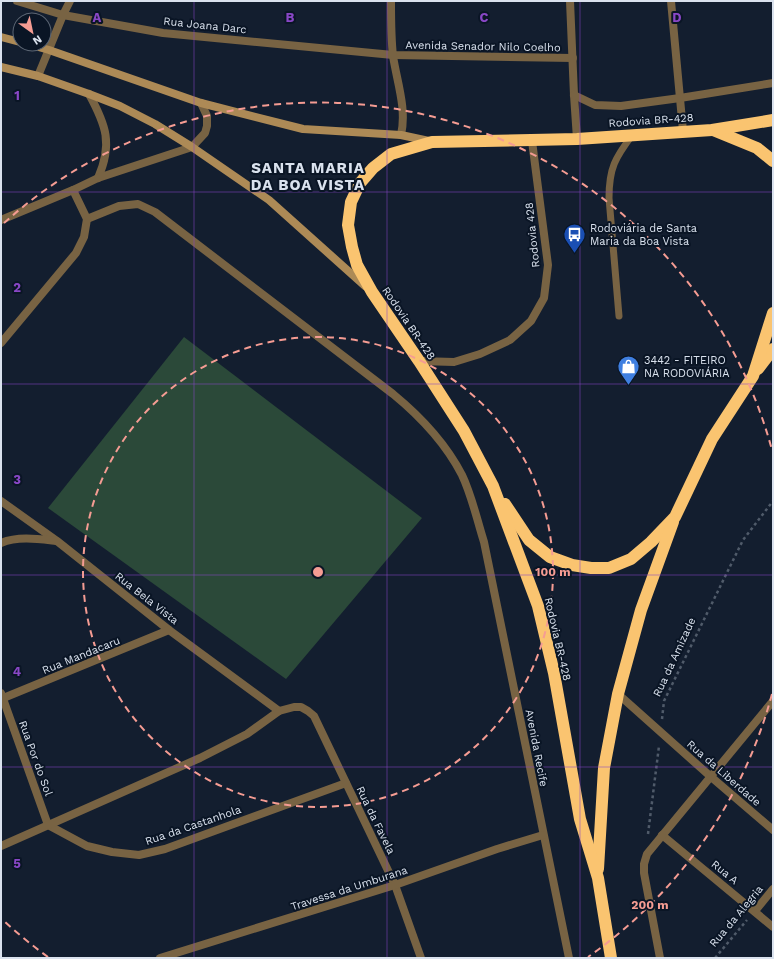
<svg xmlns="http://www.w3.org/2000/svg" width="774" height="959" font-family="'Work Sans',sans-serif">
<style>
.pitch{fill:#2b4939}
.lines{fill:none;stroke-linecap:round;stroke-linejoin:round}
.path{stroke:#505b6a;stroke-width:2.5;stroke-dasharray:3 3;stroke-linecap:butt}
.lane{stroke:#786343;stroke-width:7}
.street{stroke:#786343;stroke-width:8}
.secondary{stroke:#ad8a56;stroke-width:8}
.highway{stroke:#fac470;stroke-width:12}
.grid{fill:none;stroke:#8947c6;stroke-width:1;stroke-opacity:0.55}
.ring{fill:none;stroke:#f59c93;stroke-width:2;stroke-dasharray:7 5}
.labels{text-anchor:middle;stroke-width:4;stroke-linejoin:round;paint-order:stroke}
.street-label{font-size:11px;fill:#dae2ee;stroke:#0a1525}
.poi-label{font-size:11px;fill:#dae2ee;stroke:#0a1525;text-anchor:start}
.district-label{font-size:15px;font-weight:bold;letter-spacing:1px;fill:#dae2ee;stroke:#0a1525}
.grid-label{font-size:13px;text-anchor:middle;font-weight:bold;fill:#8947c6;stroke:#0a1525;stroke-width:4;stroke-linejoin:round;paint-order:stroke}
.centre{fill:#f59c93;stroke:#0a1525;stroke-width:2}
.ring-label{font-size:12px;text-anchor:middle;font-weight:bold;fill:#f59c93;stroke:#0a1525;stroke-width:4;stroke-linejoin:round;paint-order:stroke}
</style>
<rect width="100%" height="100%" fill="#131e2f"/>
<!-- pitch -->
<path class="pitch" d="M 184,337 L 422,518 L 286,679 L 48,508 Z"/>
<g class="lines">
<!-- path -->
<g class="path">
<path d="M 662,719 L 664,701 L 743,540 L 773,501"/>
<path d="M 648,834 L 659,746"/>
<path d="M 715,958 L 747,920"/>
</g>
<!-- lane -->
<path class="lane" d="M 619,316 L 609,198 C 609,168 615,158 633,134"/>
<!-- street -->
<g class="street">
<path d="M 17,1 L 63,15 L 163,33 L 393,55 L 573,58"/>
<path d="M 391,1 C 391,19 391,38 393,56 C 397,82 407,109 401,135"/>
<path d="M 570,1 L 574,95 L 577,139"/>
<path d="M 671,1 L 683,131"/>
<path d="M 38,76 L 63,15 L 70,1"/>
<path d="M 89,94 C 106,125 113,144 98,178"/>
<path d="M 574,95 L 595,105 L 621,106 L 680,98 L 773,83"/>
<path d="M 87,219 L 119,206 L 138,204 L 155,212 L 393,394 C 421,417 445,442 462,475 C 472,496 477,520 484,542 L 569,958"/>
<path d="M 1,220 L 73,190 L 98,178 L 192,147 L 205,133 L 207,126 L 207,116 L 201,103"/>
<path d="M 1,343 L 76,253 L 84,237 L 87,219 L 73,190"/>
<path d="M 419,361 L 454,362 L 480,354 L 510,340 L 531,321 L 544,298 L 548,265 L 532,141"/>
<path d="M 1,501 L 57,541 L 169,630 L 279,711"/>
<path d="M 1,543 C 18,536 38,539 56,541"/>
<path d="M 1,693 L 48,825 L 87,846 L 112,852 L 139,855 L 165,849 L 346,783"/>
<path d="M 618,694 L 710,776 L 773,830"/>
<path d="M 1,699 L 169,630"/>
<path d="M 662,835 L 773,927"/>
<path d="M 1,846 L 200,758 L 247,734 L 279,711 L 294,707 L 301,707 L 308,711 L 314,716 L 395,885 L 421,958"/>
<path d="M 755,911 L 773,889"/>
<path d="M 160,958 L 395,885 L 497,849 L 543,835"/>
<path d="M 660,958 L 644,873 L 644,864 L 647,854 L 773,701"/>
</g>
<!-- secondary -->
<g class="secondary">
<path d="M 1,37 L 20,42"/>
<path d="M 28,44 L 49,50 L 201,103 L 303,129 L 401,135 L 429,141"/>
<path d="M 1,67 L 38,76 L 89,94 L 120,106 L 155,124 L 192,147 L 269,200 L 365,286"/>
</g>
<!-- highway -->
<g class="highway">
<path d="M 713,130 L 757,148 L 773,161"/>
<path d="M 758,369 L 773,349"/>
<path d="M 505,504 L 529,540 L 550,557 L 572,565 L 591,568 L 609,568 L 631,559 L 651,542 L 675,517 L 712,439 L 753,376 L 773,313"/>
<path d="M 598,869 L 604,768 L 618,694 L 641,610 L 673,522"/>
<path d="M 611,958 L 598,878 L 580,819 L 554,673 L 538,606 L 493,486 L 464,431 L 419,361 L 372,292 L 357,265 L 352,247 L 348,225 L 351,202 L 360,183 L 373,168 L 391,154 L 432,142 L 577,139 L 712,130 L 773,120"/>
</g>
</g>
<!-- grid -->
<path class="grid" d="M 194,1 L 194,958M 387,1 L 387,958M 580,1 L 580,958M 1,192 L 773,192M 1,384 L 773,384M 1,575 L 773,575M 1,767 L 773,767"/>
<!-- distance rings -->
<g class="ring">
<circle cx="318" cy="572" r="235"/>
<path d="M772 694A470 470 0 0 1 588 957M48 957A470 470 0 0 1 4 921M4 223A470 470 0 0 1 772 450"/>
</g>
<!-- icons -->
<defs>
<symbol id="bus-pin" viewBox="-11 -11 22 30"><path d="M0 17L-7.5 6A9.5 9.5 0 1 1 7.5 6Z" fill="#1a4fb4" stroke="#0a1525"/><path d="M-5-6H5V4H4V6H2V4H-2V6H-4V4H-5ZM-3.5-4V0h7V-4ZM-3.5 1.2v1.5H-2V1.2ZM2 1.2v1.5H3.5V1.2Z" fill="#fff"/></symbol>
<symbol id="shop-pin" viewBox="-11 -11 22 30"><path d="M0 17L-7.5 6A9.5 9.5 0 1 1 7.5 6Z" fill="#3f7fe0" stroke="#0a1525"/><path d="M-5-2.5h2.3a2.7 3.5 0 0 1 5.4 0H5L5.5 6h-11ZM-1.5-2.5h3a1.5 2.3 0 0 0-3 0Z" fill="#fff"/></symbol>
</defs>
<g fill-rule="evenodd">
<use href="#bus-pin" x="562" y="222" width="25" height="34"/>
<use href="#shop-pin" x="616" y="354" width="25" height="34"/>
</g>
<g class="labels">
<!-- street labels -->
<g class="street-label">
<text transform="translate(205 25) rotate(6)" y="4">Rua Joana Darc</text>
<text transform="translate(483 46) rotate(1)" y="4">Avenida Senador Nilo Coelho</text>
<text transform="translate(651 120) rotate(-4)" y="4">Rodovia BR-428</text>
<text transform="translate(532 235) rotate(-96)" y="4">Rodovia 428</text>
<text transform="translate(409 323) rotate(56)" y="4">Rodovia BR-428</text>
<text transform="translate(147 598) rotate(38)" y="4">Rua Bela Vista</text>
<text transform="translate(558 639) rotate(77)" y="4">Rodovia BR-428</text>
<text transform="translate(81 655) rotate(-22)" y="4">Rua Mandacaru</text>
<text transform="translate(674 657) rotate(-65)" y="4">Rua da Amizade</text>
<text transform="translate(537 748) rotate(79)" y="4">Avenida Recife</text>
<text transform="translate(36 758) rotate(70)" y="4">Rua Por do Sol</text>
<text transform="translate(724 773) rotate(41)" y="4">Rua da Liberdade</text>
<text transform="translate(376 820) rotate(64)" y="4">Rua da Favela</text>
<text transform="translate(193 825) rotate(-19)" y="4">Rua da Castanhola</text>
<text transform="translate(725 872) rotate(39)" y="4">Rua A</text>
<text transform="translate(349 888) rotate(-18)" y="4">Travessa da Umburana</text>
<text transform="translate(736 916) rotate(-50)" y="4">Rua da Alegria</text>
</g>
<!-- poi labels -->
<g class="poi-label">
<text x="590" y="232">Rodoviária de Santa<tspan x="590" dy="13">Maria da Boa Vista</tspan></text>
<text x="644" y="364">3442 - FITEIRO<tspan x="644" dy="13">NA RODOVIÁRIA</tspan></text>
</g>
<!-- district labels -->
<g class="district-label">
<text x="308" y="173">SANTA MARIA<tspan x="308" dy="17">DA BOA VISTA</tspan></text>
</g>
</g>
<g class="grid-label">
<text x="97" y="22">A</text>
<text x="290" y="22">B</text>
<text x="484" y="22">C</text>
<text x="677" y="22">D</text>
<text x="17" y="100">1</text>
<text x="17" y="292">2</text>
<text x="17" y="484">3</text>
<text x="17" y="676">4</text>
<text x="17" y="868">5</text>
</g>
<circle cx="318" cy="572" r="6" class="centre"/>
<g class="ring-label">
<text x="553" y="576">100 m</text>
<text x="650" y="909">200 m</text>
</g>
<!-- border -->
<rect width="774" height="959" fill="none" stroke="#dae2ee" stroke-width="4"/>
<!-- north arrow -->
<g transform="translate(32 32) rotate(147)"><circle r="19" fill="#0a1525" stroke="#5d6775"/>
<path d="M0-3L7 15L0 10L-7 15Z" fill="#f59c93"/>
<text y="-6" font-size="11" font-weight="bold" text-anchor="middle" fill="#dae2ee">N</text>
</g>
</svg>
